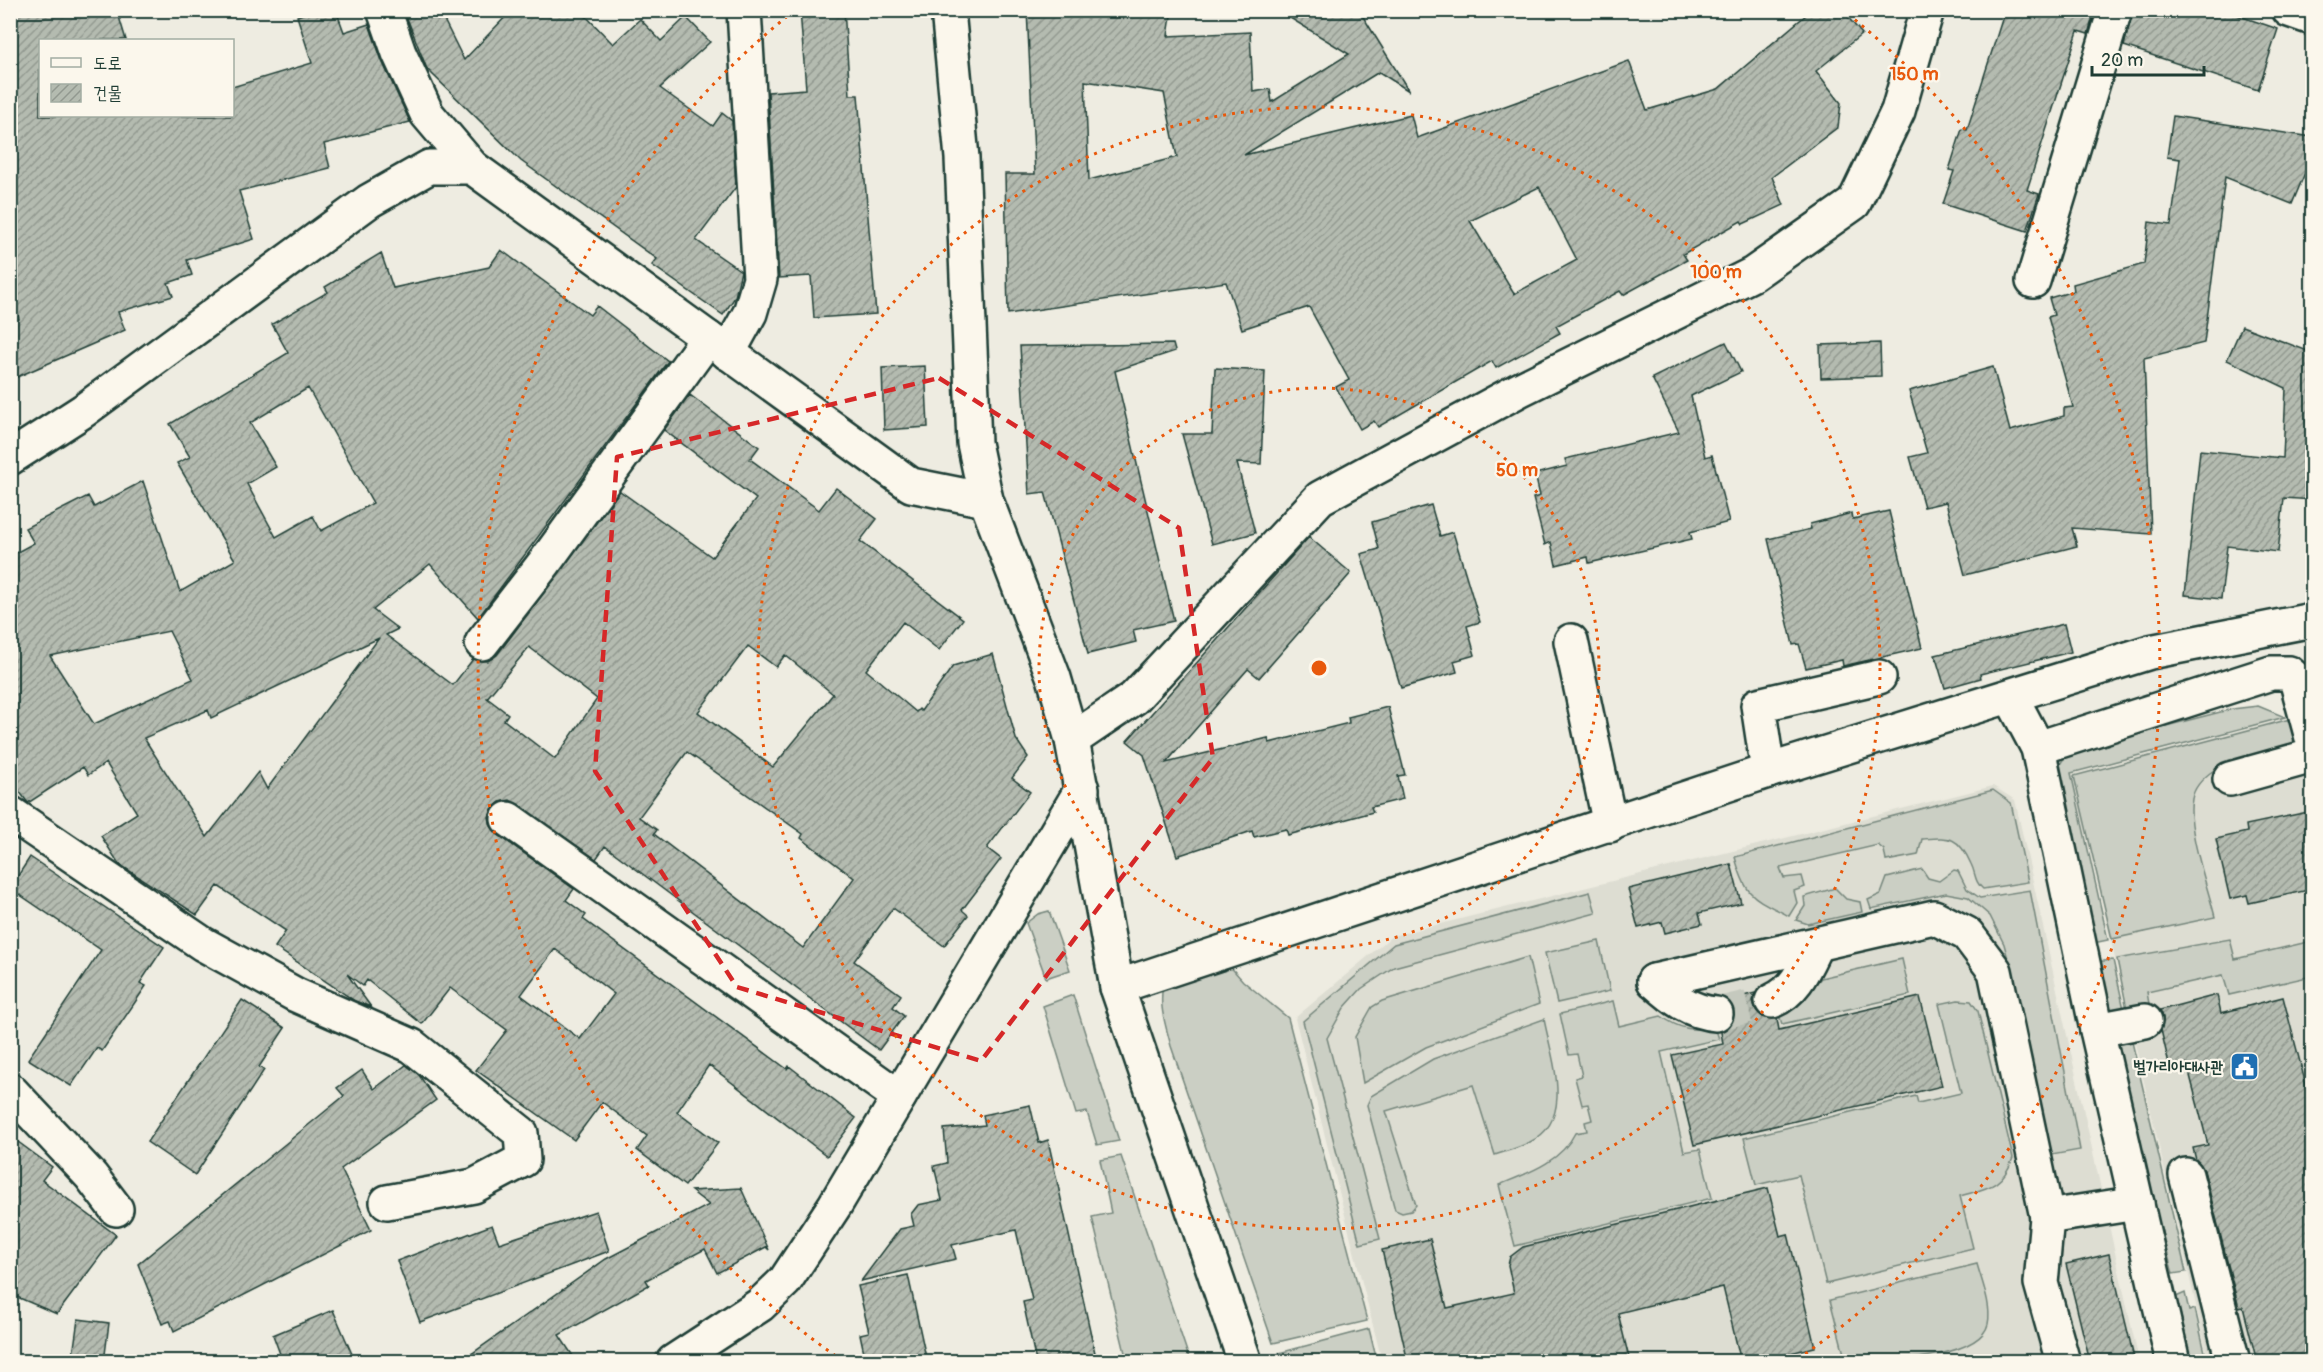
<svg xmlns="http://www.w3.org/2000/svg" width="2323" height="1372" font-family="Pangolin,'Poor Story',sans-serif">
<style>
.built{fill:#ddddd2}
.grass{fill:#cbcfc4;stroke:#75867c;stroke-width:1.5}
.building{fill:url(#building-hatch);stroke:#1f3d34;stroke-width:1.5;fill-rule:evenodd}
.lines{fill:none;stroke-linecap:round;stroke-linejoin:round}
.minor-tunnel{stroke:#c5c9be;stroke-width:33;stroke-dasharray:33 16;stroke-linecap:butt}
.minor-casing{stroke:#1f3d34;stroke-width:38}
.minor{stroke:#fbf7ec;stroke-width:33}
.marked{fill:none;stroke:#d62828;stroke-width:4.5;stroke-dasharray:12 8;stroke-linejoin:round}
.ring{fill:none;stroke:#e8590c;stroke-width:3;stroke-dasharray:3 6}
.labels{text-anchor:middle;stroke-width:4.5;stroke-linejoin:round;paint-order:stroke}
.poi-label{font-size:16px;font-weight:bold;fill:#1f3d34;stroke:#fbf7ec;text-anchor:end}
.centre{fill:#e8590c;stroke:#fbf7ec;stroke-width:3}
.ring-label{font-size:18px;text-anchor:middle;font-weight:bold;fill:#e8590c;stroke:#fbf7ec;stroke-width:4.5;stroke-linejoin:round;paint-order:stroke}
</style>
<defs>
<pattern id="building-hatch" width="6" height="6" patternUnits="userSpaceOnUse" patternTransform="scale(1.5)"><rect width="6" height="6" fill="#b4bbb0"/><path d="M-1 1l2-2M0 6l6-6M5 7l2-2" fill="none" stroke="#929990"/></pattern>
</defs>
<rect width="100%" height="100%" fill="#eeece1"/>
<filter id="ink" filterUnits="userSpaceOnUse"><feTurbulence type="fractalNoise" baseFrequency=".0167" numOctaves="2"/><feDisplacementMap in="SourceGraphic" scale="12" xChannelSelector="R" yChannelSelector="G"/><feConvolveMatrix kernelMatrix="1 2 1 2 8 2 1 2 1" color-interpolation-filters="sRGB"/></filter>
<g filter="url(#ink)">
<!-- built -->
<g class="built">
<path d="M 2312,712 L 2312,1361 L 2209,1361 L 2072,774 Z"/>
<path d="M 1993,786 L 2015,800 L 2139,1361 L 1382,1361 L 1295,1018 L 1392,936 Z"/>
</g>
<!-- grass -->
<g class="grass">
<path d="M 2258,706 L 2285,717 L 2071,773 L 2108,940 L 2093,943 L 2055,772 L 2064,758 L 2073,750 L 2232,709 Z"/>
<path d="M 2294,718 L 2302,746 L 2214,770 C 2204,777 2194,786 2192,799 C 2186,827 2208,888 2215,917 L 2112,939 L 2074,776 Z"/>
<path d="M 1993,790 L 2011,803 L 2028,882 L 1983,889 C 1974,881 1976,874 1971,864 C 1958,835 1949,837 1922,839 L 1918,855 L 1886,861 L 1884,850 L 1878,845 L 1780,868 L 1784,878 L 1802,876 L 1805,887 L 1794,891 L 1797,903 L 1789,916 C 1753,897 1746,898 1735,857 Z"/>
<path d="M 1922,869 L 1928,878 L 1939,881 L 1954,870 L 1958,871 L 1967,889 L 1980,898 L 2030,890 L 2080,1150 L 2052,1155 L 2018,996 L 2004,944 L 1990,916 L 1968,897 L 1946,893 L 1871,909 L 1868,900 L 1881,894 L 1887,878 Z"/>
<path d="M 1835,888 L 1846,899 L 1860,902 L 1862,912 L 1808,924 L 1796,920 L 1805,906 L 1804,897 Z"/>
<path d="M 1590,892 L 1596,913 L 1394,967 L 1361,989 L 1344,1008 L 1327,1038 L 1380,1239 L 1360,1244 L 1303,1021 L 1394,944 Z"/>
<path d="M 1049,911 L 1070,970 L 1046,978 L 1026,923 L 1038,914 Z"/>
<path d="M 2230,939 L 2235,959 L 2312,941 L 2312,976 L 2229,995 L 2223,975 L 2147,992 L 2149,1004 L 2127,1009 L 2117,959 Z"/>
<path d="M 1599,941 L 1610,991 L 1557,1003 L 1545,953 Z"/>
<path d="M 1528,957 L 1539,1004 L 1426,1047 L 1363,1083 L 1355,1037 L 1372,1007 L 1382,1001 Z"/>
<path d="M 1902,959 L 1910,995 L 1782,1024 L 1778,1012 L 1798,1004 L 1821,978 Z"/>
<path d="M 2113,960 L 2124,1009 L 2105,1013 L 2095,962 Z"/>
<path d="M 1227,963 L 1243,981 L 1288,1018 L 1367,1321 L 1273,1343 L 1171,1046 C 1165,1023 1157,1002 1165,979 Z"/>
<path d="M 1073,995 L 1119,1141 L 1097,1145 L 1087,1112 L 1076,1114 L 1043,1006 Z"/>
<path d="M 1958,1000 L 1971,1001 L 1978,1011 L 2013,1158 C 2002,1188 1987,1188 1960,1196 L 1973,1248 L 1826,1284 L 1799,1175 L 1756,1185 L 1744,1138 L 1916,1096 L 1918,1103 L 1961,1093 L 1939,1004 Z"/>
<path d="M 1613,1001 L 1619,1026 L 1661,1016 C 1679,1029 1694,1032 1715,1027 L 1719,1039 L 1661,1052 L 1684,1152 L 1700,1149 L 1712,1198 L 1515,1246 L 1499,1185 C 1528,1173 1561,1162 1575,1133 L 1587,1131 L 1585,1122 L 1592,1120 L 1588,1104 L 1582,1105 L 1575,1078 L 1582,1076 L 1577,1054 L 1569,1055 L 1560,1014 Z"/>
<path d="M 1544,1019 C 1551,1057 1576,1120 1530,1142 C 1519,1148 1507,1151 1495,1155 L 1473,1085 L 1386,1111 L 1416,1205 L 1411,1211 L 1402,1213 L 1395,1210 L 1367,1105 L 1371,1096 L 1433,1059 Z"/>
<path d="M 2129,1029 L 2186,1272 L 2173,1274 L 2109,1036 Z"/>
<path d="M 1121,1156 L 1190,1361 L 1127,1361 L 1092,1217 L 1111,1213 L 1100,1160 Z"/>
<path d="M 1977,1264 C 1982,1282 1992,1306 1988,1324 C 1981,1355 1899,1362 1873,1361 L 1869,1357 L 1844,1354 L 1830,1300 Z"/>
<path d="M 2185,1293 L 2189,1311 L 2195,1309 L 2207,1361 L 2192,1361 L 2176,1297 Z"/>
<path d="M 1369,1329 L 1377,1361 L 1282,1361 L 1279,1353 Z"/>
</g>
<!-- building -->
<g class="building">
<path d="M 10,10 L 117,10 L 126,40 L 40,40 L 40,116 L 232,116 L 232,87 L 312,63 L 297,16 L 315,10 L 336,10 L 344,32 L 369,24 L 382,61 L 410,122 L 324,144 L 330,168 L 239,191 L 254,239 L 187,260 L 192,275 L 168,283 L 173,296 L 118,312 L 125,330 L 10,380 L 10,322 L 19,319 L 10,290 Z"/>
<path d="M 411,10 L 439,10 L 464,60 L 512,10 L 580,10 L 613,44 L 640,19 L 661,41 L 686,17 L 710,42 L 660,88 L 713,126 L 722,113 L 732,121 L 736,187 L 696,240 L 741,271 L 735,297 L 723,315 L 652,265 L 657,259 L 521,161 L 427,69 L 405,13 Z"/>
<path d="M 800,10 L 844,10 L 850,95 L 858,95 L 876,314 L 814,318 L 811,276 L 779,278 L 768,92 L 806,89 Z"/>
<path d="M 1027,10 L 1172,10 L 1168,36 L 1250,32 L 1253,92 L 1270,89 L 1272,102 L 1349,54 L 1277,10 L 1359,10 L 1409,91 L 1379,72 L 1244,155 L 1411,115 L 1417,138 L 1629,61 L 1647,110 L 1718,89 L 1812,10 L 1842,10 L 1862,34 L 1816,71 L 1841,103 L 1838,127 L 1772,177 L 1784,205 L 1743,224 L 1741,221 L 1683,254 L 1687,260 L 1623,295 L 1620,291 L 1556,326 L 1560,333 L 1496,368 L 1492,361 L 1378,427 L 1374,421 L 1360,429 L 1336,387 L 1349,380 L 1309,307 L 1242,329 L 1226,282 L 1008,314 L 1005,174 L 1035,174 ZM 1085,81 L 1164,93 L 1177,157 L 1089,180 ZM 1539,187 L 1577,260 L 1514,294 L 1470,221 Z"/>
<path d="M 2005,10 L 2095,10 L 2088,34 L 2078,31 L 2027,190 L 2039,194 L 2027,231 L 1943,204 L 1954,171 L 1949,170 L 1962,129 L 1967,130 Z"/>
<path d="M 2133,10 L 2222,10 L 2278,29 L 2258,90 L 2124,46 Z"/>
<path d="M 2173,116 L 2312,137 L 2312,156 L 2292,204 L 2225,177 L 2204,343 L 2144,358 L 2151,534 L 2072,528 L 2077,546 L 1965,575 L 1946,502 L 1924,507 L 1910,457 L 1927,453 L 1909,391 L 1993,367 L 2010,431 L 2064,416 L 2064,408 L 2073,407 L 2048,317 L 2054,315 L 2049,298 L 2074,291 L 2073,284 L 2144,264 L 2149,222 L 2171,225 L 2180,159 L 2167,157 Z"/>
<path d="M 501,250 L 590,315 L 597,306 L 668,361 L 478,618 L 430,564 L 373,610 L 398,629 L 386,635 L 453,685 L 473,659 L 488,661 L 497,655 L 620,491 L 712,557 L 756,499 L 664,430 L 690,395 L 759,447 L 750,459 L 819,510 L 836,488 L 877,519 L 860,541 L 963,619 L 939,650 L 903,622 L 866,670 L 916,712 L 919,709 L 921,711 L 953,666 L 993,654 L 1016,739 L 1028,757 L 1012,778 L 1030,792 L 987,848 L 1001,859 L 962,910 L 968,915 L 944,946 L 893,908 L 854,961 L 901,995 L 893,1007 L 904,1016 L 879,1050 L 605,846 L 596,859 L 510,800 L 500,802 L 492,809 L 489,817 L 491,826 L 497,834 L 574,889 L 566,900 L 586,915 L 583,919 L 787,1069 L 789,1066 L 856,1118 L 827,1156 L 709,1065 L 677,1112 L 718,1143 L 685,1186 L 637,1150 L 647,1136 L 602,1102 L 574,1140 L 476,1070 L 507,1030 L 450,988 L 422,1024 L 367,980 L 363,986 L 347,974 L 371,1007 L 355,1001 L 275,947 L 286,931 L 218,886 L 197,915 L 119,864 L 101,836 L 137,813 L 106,763 L 88,775 L 83,767 L 28,803 L 10,779 L 10,556 L 34,543 L 25,528 L 88,496 L 94,507 L 143,481 L 180,592 L 235,560 L 177,463 L 190,457 L 170,424 L 288,353 L 272,324 L 328,292 L 325,287 L 381,253 L 393,288 L 489,267 ZM 308,388 L 373,503 L 321,531 L 313,516 L 276,537 L 247,484 L 276,467 L 250,423 ZM 169,631 L 193,679 L 94,724 L 50,656 ZM 379,638 L 267,789 L 258,772 L 207,837 L 144,738 L 208,710 L 211,718 ZM 748,646 L 776,667 L 785,655 L 833,694 L 773,767 L 698,712 ZM 529,647 L 597,699 L 555,759 L 504,720 L 508,714 L 487,698 ZM 687,752 L 803,834 L 801,838 L 854,878 L 803,948 L 654,834 L 657,830 L 639,817 ZM 555,949 L 614,994 L 580,1039 L 521,995 Z"/>
<path d="M 2242,326 L 2313,353 L 2313,500 L 2284,498 L 2278,552 L 2227,546 L 2221,599 L 2185,595 L 2200,450 L 2283,458 L 2286,388 L 2227,360 Z"/>
<path d="M 1726,342 L 1741,372 L 1691,396 L 1705,457 L 1712,455 L 1729,522 L 1690,532 L 1692,539 L 1589,563 L 1588,557 L 1556,565 L 1551,542 L 1545,545 L 1533,498 L 1540,496 L 1535,474 L 1567,466 L 1565,459 L 1679,432 L 1652,378 Z"/>
<path d="M 1880,343 L 1881,376 L 1821,378 L 1820,345 Z"/>
<path d="M 1173,344 L 1175,351 L 1115,371 L 1174,621 L 1133,630 L 1136,642 L 1088,654 L 1045,492 L 1029,494 L 1020,346 Z"/>
<path d="M 925,366 L 928,427 L 884,430 L 882,368 Z"/>
<path d="M 1215,368 L 1265,371 L 1261,464 L 1237,463 L 1255,533 L 1212,544 L 1182,434 L 1212,434 Z"/>
<path d="M 1431,505 L 1440,536 L 1453,532 L 1480,622 L 1467,626 L 1475,655 L 1454,661 L 1457,672 L 1401,688 L 1361,554 L 1379,549 L 1372,522 Z"/>
<path d="M 1889,511 L 1922,648 L 1843,666 L 1842,660 L 1806,668 L 1799,644 L 1793,645 L 1768,539 L 1811,529 L 1810,524 L 1852,513 L 1853,519 Z"/>
<path d="M 1309,537 L 1351,573 L 1259,678 L 1248,669 L 1166,763 L 1268,738 L 1269,743 L 1349,723 L 1348,717 L 1388,707 L 1405,775 L 1398,776 L 1403,799 L 1371,807 L 1373,812 L 1288,835 L 1286,829 L 1254,837 L 1252,831 L 1177,856 L 1144,755 L 1127,741 Z"/>
<path d="M 2064,624 L 2071,652 L 1980,674 L 1981,678 L 1945,688 L 1935,655 Z"/>
<path d="M 2313,811 L 2313,889 L 2249,903 L 2247,895 L 2230,899 L 2216,839 L 2247,832 L 2246,825 Z"/>
<path d="M 30,857 L 164,947 L 140,983 L 146,986 L 102,1051 L 97,1048 L 71,1086 L 28,1059 L 101,950 L 10,888 Z"/>
<path d="M 1731,864 L 1741,903 L 1699,913 L 1702,924 L 1665,933 L 1662,922 L 1638,928 L 1628,889 Z"/>
<path d="M 1755,993 L 1753,1001 L 1756,1010 L 1763,1017 L 1777,1019 L 1779,1030 L 1920,997 L 1942,1086 L 1694,1145 L 1672,1055 L 1723,1044 L 1721,1032 L 1730,1026 L 1735,1016 L 1733,1006 L 1728,1000 Z"/>
<path d="M 2217,995 L 2221,1013 L 2283,997 L 2313,1112 L 2313,1362 L 2257,1362 L 2243,1307 L 2239,1308 L 2204,1170 L 2196,1160 L 2193,1148 L 2208,1145 L 2187,1064 L 2170,1068 L 2161,1030 L 2163,1018 L 2160,1010 Z"/>
<path d="M 242,1000 L 285,1028 L 259,1067 L 264,1070 L 195,1175 L 147,1142 Z"/>
<path d="M 406,1065 L 419,1075 L 436,1100 L 341,1169 L 371,1230 L 174,1331 L 170,1321 L 162,1324 L 138,1264 L 344,1096 L 337,1088 L 362,1070 L 374,1089 Z"/>
<path d="M 1030,1105 L 1039,1143 L 1048,1140 L 1097,1362 L 1036,1362 L 1023,1302 L 1032,1300 L 1016,1230 L 952,1245 L 956,1259 L 861,1281 L 900,1229 L 914,1226 L 911,1214 L 918,1205 L 942,1200 L 934,1166 L 947,1163 L 944,1129 L 985,1125 L 983,1115 Z"/>
<path d="M 10,1136 L 52,1167 L 42,1180 L 116,1235 L 57,1314 L 10,1294 Z"/>
<path d="M 741,1188 L 769,1250 L 766,1247 L 717,1273 L 705,1249 L 646,1280 L 649,1285 L 559,1335 L 577,1362 L 460,1362 L 606,1259 L 709,1205 L 691,1191 Z"/>
<path d="M 1768,1188 L 1780,1236 L 1788,1234 L 1815,1347 L 1754,1362 L 1741,1362 L 1723,1287 L 1618,1313 L 1630,1362 L 1408,1362 L 1382,1250 L 1430,1239 L 1447,1308 L 1514,1293 L 1508,1265 L 1510,1257 L 1523,1247 Z"/>
<path d="M 596,1211 L 609,1251 L 420,1322 L 397,1261 L 492,1225 L 499,1243 Z"/>
<path d="M 2109,1254 L 2135,1362 L 2090,1362 L 2066,1264 Z"/>
<path d="M 908,1275 L 927,1362 L 866,1362 L 860,1334 L 869,1332 L 858,1286 Z"/>
<path d="M 333,1310 L 352,1354 L 333,1362 L 283,1362 L 273,1335 Z"/>
<path d="M 78,1319 L 109,1323 L 104,1362 L 72,1362 Z"/>
</g>
<g class="lines">
<!-- minor-tunnel -->
<path class="minor-tunnel" d="M 1716,1014 L 1772,1001"/>
<defs>
<g id="minor">
<path d="M 384,10 L 399,53 L 427,114 L 472,167 L 911,485 L 986,500"/>
<path d="M 948,10 L 962,158 L 974,443 L 986,500 L 1054,678 L 1072,740 L 1117,987 L 1245,1362"/>
<path d="M 2289,10 L 2312,18"/>
<path d="M 2033,281 L 2115,10"/>
<path d="M 728,353 L 750,313 L 760,279 L 744,10"/>
<path d="M 10,458 L 83,411 L 369,201 L 429,167 L 472,167"/>
<path d="M 1571,641 L 1610,825"/>
<path d="M 482,643 L 545,562 L 708,338"/>
<path d="M 2011,697 L 2038,748 L 2097,1030 L 2173,1362"/>
<path d="M 1072,740 L 1134,698 L 1320,498 L 1519,390 L 1753,274 L 1854,203 L 1898,111 L 1927,10"/>
<path d="M 2038,748 L 2271,673 L 2289,673 L 2296,679 L 2312,738"/>
<path d="M 1768,771 L 1758,705 L 1879,677"/>
<path d="M 2230,779 L 2312,756"/>
<path d="M 10,813 L 203,944 L 296,995 L 412,1046 L 521,1133 L 523,1160 L 474,1186 L 387,1202"/>
<path d="M 508,819 L 899,1097"/>
<path d="M 1654,981 L 1934,917 L 1967,934 L 1995,971 L 2047,1217 L 2137,1203"/>
<path d="M 1654,981 C 1673,998 1690,1012 1716,1014"/>
<path d="M 1117,987 L 1768,771 L 2150,652 L 2312,620"/>
<path d="M 1772,1001 C 1796,991 1805,967 1816,945"/>
<path d="M 2097,1030 L 2145,1021"/>
<path d="M 10,1090 L 91,1176 L 116,1209"/>
<path d="M 2186,1175 L 2233,1362"/>
<path d="M 2047,1217 L 2041,1283 L 2063,1362"/>
<path d="M 673,1362 L 760,1305 L 785,1281 L 835,1205 L 1082,789"/>
</g>
</defs>
<!-- minor casing -->
<use href="#minor" class="minor-casing"/>
<!-- minor -->
<use href="#minor" class="minor"/>
</g>
</g>
<!-- marked area -->
<path class="marked" d="M 939,378 L 1179,528 L 1213,758 L 981,1061 L 737,987 L 595,771 L 617,457 Z"/>
<!-- distance rings -->
<g class="ring">
<circle cx="1319" cy="668" r="280"/>
<circle cx="1319" cy="668" r="561"/>
<path d="M843 1361A841 841 0 0 1 790 14M1848 14A841 841 0 0 1 1795 1361"/>
</g>
<!-- icons -->
<defs>
<symbol id="civic-square" viewBox="-11 -11 22 22"><rect x="-9" y="-9" width="18" height="18" rx="4" fill="#1f6fb2" stroke="#fbf7ec"/><path d="M-.6-6.5H3V-4.5H.6V-3L4-1V1h2V6H-6V1h2V-1L-.6-3ZM-1.2 2.5V6h2.4V2.5Z" fill="#fff"/></symbol>
</defs>
<g fill-rule="evenodd">
<use href="#civic-square" x="2228" y="1050" width="33" height="33"/>
</g>
<g class="labels">
<!-- poi labels -->
<g class="poi-label">
<text x="2223" y="1072">벌가리아대사관</text>
</g>
</g>
<circle cx="1319" cy="668" r="9" class="centre"/>
<g class="ring-label">
<text x="1914" y="80">150 m</text>
<text x="1716" y="278">100 m</text>
<text x="1517" y="476">50 m</text>
</g>
<!-- margin -->
<rect width="2323" height="1372" fill="none" stroke="#fbf7ec" stroke-width="36"/>
<rect x="18" y="18" width="2287" height="1336" fill="none" stroke="#1f3d34" stroke-width="2" filter="url(#ink)"/>
<!-- legend -->
<rect x="39" y="39" width="195" height="78" fill="#fbf7ec" stroke="#a3ada2" stroke-width="1.5"/>
<rect x="51" y="58" width="30" height="9" fill="#fbf7ec" stroke="#a3ada2" stroke-width="1.5"/>
<text x="93" y="69" font-size="18" fill="#1f3d34">도로</text>
<rect x="51" y="84" width="30" height="18" fill="url(#building-hatch)" stroke="#a3ada2" stroke-width="1.5"/>
<text x="93" y="99" font-size="18" fill="#1f3d34">건물</text>
<!-- scale -->
<path d="M2092 66v9h112v-9" fill="none" stroke="#1f3d34" stroke-width="3"/>
<text x="2101" y="66" font-size="18" fill="#1f3d34" stroke="#fbf7ec" stroke-width="4.5" paint-order="stroke">20 m</text>
</svg>
